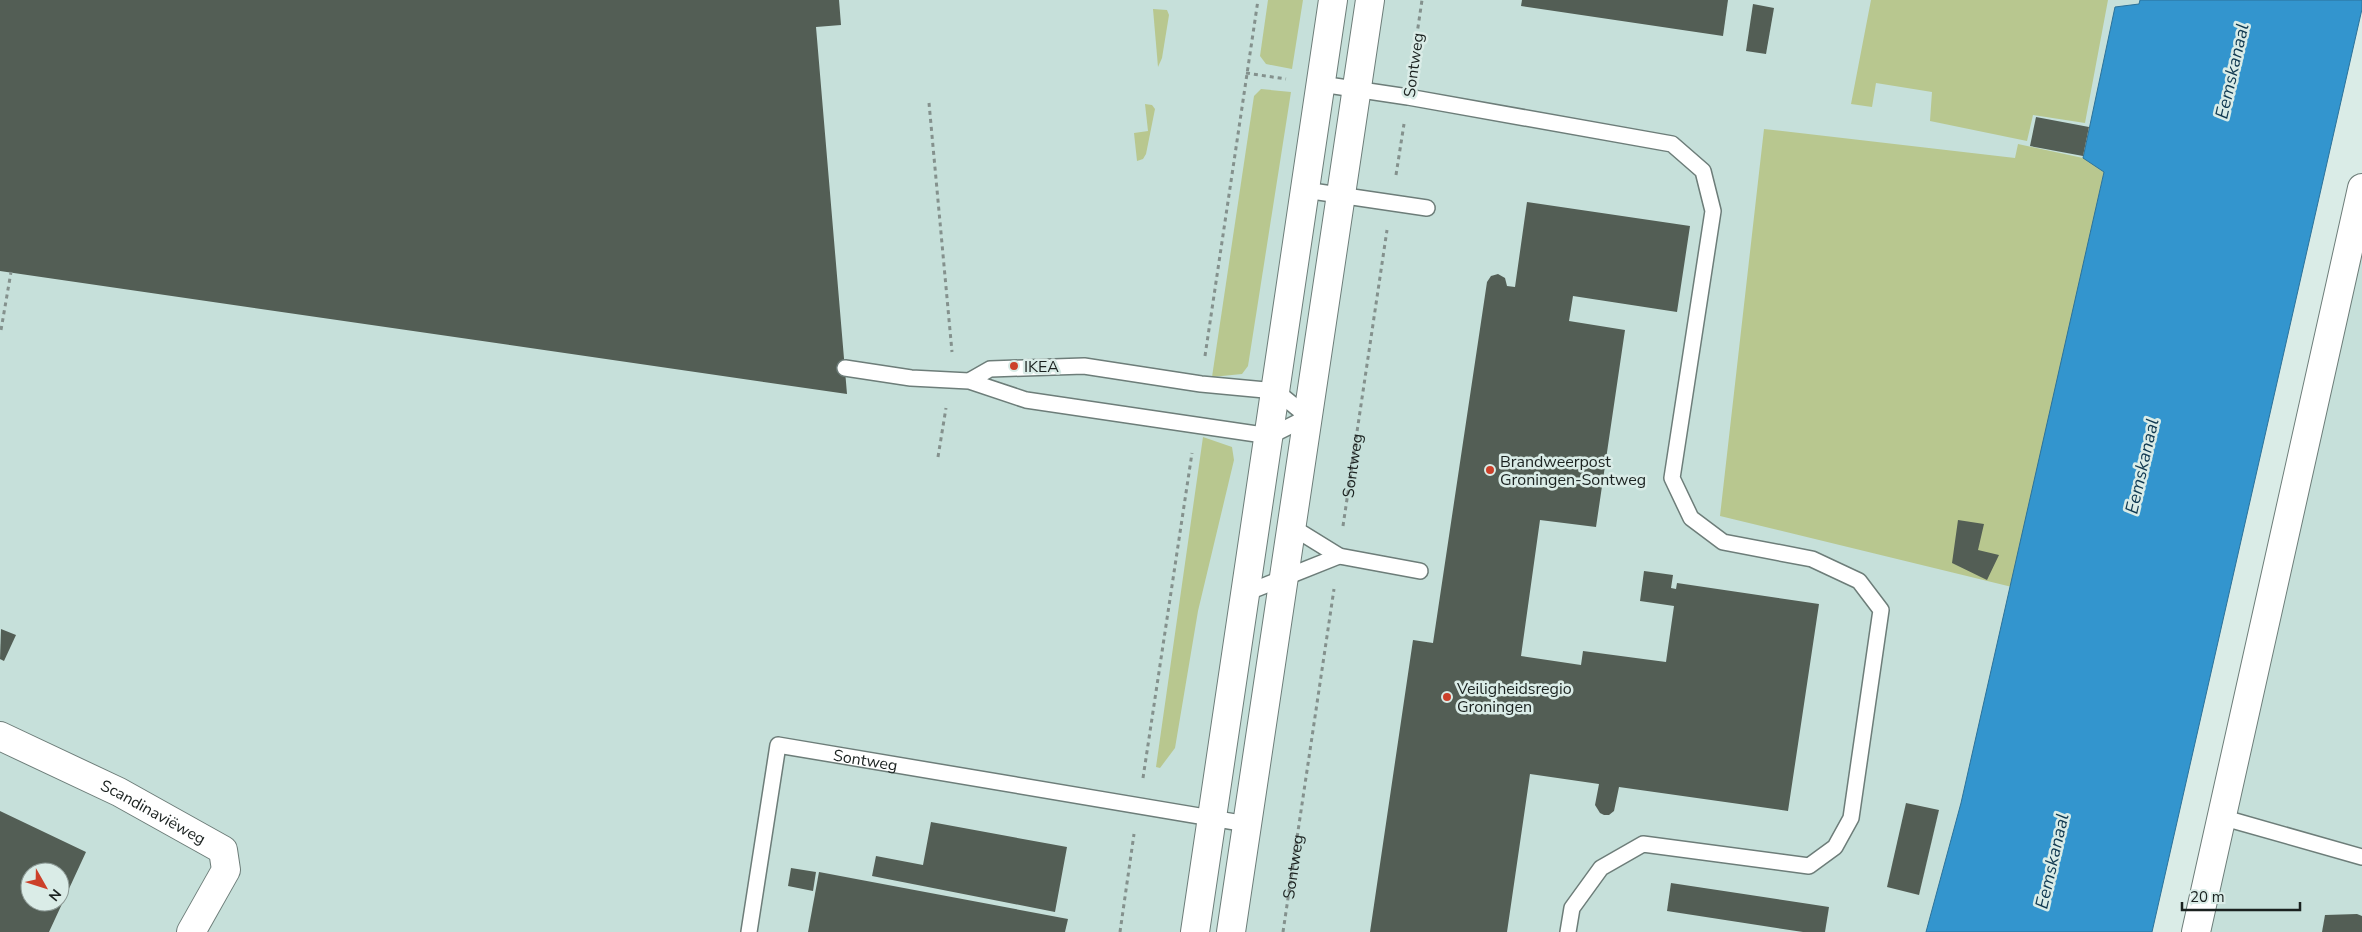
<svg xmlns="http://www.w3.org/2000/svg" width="2362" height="932" font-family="'Nunito Sans',sans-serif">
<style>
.built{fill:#c6e0da;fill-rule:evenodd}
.green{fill:#b8c78f}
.water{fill:#3395ce;stroke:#2c729a}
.building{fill:#535e55;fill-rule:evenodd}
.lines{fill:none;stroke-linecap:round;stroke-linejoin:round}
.service-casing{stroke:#6d7d79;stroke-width:18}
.minor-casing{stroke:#6d7d79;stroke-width:30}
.tertiary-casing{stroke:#6d7d79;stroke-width:30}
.path{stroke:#84918d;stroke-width:3;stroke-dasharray:4 4;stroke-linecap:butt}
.service{stroke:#fff;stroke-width:15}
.minor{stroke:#fff;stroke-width:28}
.tertiary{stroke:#fff;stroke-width:28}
.poi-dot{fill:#cc402a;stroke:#daece7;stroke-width:2}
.labels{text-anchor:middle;stroke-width:5;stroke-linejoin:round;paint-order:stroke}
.street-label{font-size:16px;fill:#1b2220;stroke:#daece7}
.poi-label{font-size:16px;fill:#1b2220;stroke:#daece7;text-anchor:start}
.water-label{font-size:18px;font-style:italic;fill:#0f3850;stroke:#daece7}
</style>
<rect width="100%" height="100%" fill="#daece7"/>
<!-- built -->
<g class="built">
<path d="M 0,0 L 2141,0 L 1935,932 L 0,932 ZM 30,872 L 60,872 L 60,902 L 30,902 Z"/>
<path d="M 2362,210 L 2362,932 L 2198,932 Z"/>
</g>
<!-- green -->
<g class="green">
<path d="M 1268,0 L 1303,0 L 1292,69 L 1266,64 L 1260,56 Z"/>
<path d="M 1871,0 L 2108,0 L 2085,123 L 2033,115 L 2027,141 L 1930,121 L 1932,92 L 1876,83 L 1872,107 L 1851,104 Z"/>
<path d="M 1153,9 L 1167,10 L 1169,15 L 1162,58 L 1158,67 Z"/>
<path d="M 1261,89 L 1291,92 L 1248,366 L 1242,374 L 1212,377 L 1254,96 Z"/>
<path d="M 1145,104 L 1152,105 L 1155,109 L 1146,154 L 1143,159 L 1137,161 L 1134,133 L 1148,131 Z"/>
<path d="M 1764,129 L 2015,158 L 2018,144 L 2083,158 L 2104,172 L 2012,587 L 1720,516 Z"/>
<path d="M 1203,437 L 1232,447 L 1234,460 L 1198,611 L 1175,748 L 1160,768 L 1156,767 Z"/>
</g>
<!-- water -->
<path class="water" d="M 2140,0 L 2362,0 L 2362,9 L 2152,932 L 1926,932 L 1961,803 L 2104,172 L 2083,158 L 2115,7 L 2139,4 Z"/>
<!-- building -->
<g class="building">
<path d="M 0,0 L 839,0 L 841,25 L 816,27 L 847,394 L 0,271 Z"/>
<path d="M 1522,0 L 1728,0 L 1723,36 L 1521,6 Z"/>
<path d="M 1753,4 L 1774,8 L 1766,54 L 1746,51 Z"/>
<path d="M 2036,117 L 2089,127 L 2083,156 L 2030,146 Z"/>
<path d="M 1527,202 L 1690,226 L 1677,312 L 1573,296 L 1569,321 L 1625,330 L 1596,527 L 1540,520 L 1521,656 L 1581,665 L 1583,651 L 1666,662 L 1674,606 L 1640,601 L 1644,571 L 1673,575 L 1671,588 L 1676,589 L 1677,583 L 1819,604 L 1788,811 L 1619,787 L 1614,811 L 1609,815 L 1604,815 L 1600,813 L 1595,805 L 1599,784 L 1530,774 L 1507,932 L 1370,932 L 1413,640 L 1433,643 L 1487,282 L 1491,276 L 1498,274 L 1505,278 L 1507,286 L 1515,287 Z"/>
<path d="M 1958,520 L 1984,524 L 1978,550 L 1999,555 L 1987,580 L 1952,563 Z"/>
<path d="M 1,629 L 16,635 L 4,661 L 0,659 Z"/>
<path d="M 1906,803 L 1939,810 L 1919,895 L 1887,887 Z"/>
<path d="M 0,811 L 86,852 L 49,932 L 0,932 ZM 30,872 L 60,872 L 60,902 L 30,902 Z"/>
<path d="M 931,822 L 1067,847 L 1055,912 L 872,876 L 876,856 L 923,865 Z"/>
<path d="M 791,868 L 816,872 L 813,891 L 788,886 Z"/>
<path d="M 819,872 L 1068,919 L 1065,932 L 808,932 Z"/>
<path d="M 1671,883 L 1829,907 L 1825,932 L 1803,932 L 1667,911 Z"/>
<path d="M 2357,914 L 2362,916 L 2362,932 L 2322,932 L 2325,915 Z"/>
</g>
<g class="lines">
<defs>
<g id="service">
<path d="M 1321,84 L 1408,97 L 1672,144 L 1703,171 L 1713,211 L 1672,478 L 1691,518 L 1723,542 L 1812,559 L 1859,581 L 1881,610 L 1851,818 L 1835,847 L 1809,866 L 1643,844 L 1601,868 L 1572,908 L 1568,932"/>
<path d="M 1305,190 L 1427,208"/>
<path d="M 845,368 L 911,378 L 969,381 L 1026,400 L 1270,436 L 1308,417 L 1276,391 L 1201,384 L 1084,366 L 990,369 L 969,381"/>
<path d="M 1292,527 L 1339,556 L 1420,571"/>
<path d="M 1246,593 L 1339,556"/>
<path d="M 2221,817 L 2362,857"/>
<path id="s3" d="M 749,932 L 778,745 L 1247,824"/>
</g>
<g id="minor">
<path id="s4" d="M 0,736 L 119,792 L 223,850 L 226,870 L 191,932"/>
<path d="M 2196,932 L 2362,188"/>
</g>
<g id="tertiary">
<path d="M 1195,932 L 1333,0"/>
<path d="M 1231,932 L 1370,0"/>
</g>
</defs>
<!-- service casing -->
<use href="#service" class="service-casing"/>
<!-- minor casing -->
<use href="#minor" class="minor-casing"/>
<!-- tertiary casing -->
<use href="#tertiary" class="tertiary-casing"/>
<!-- path -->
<g class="path">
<path d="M 1412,68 L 1422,0"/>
<path d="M 1246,73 L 1286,79"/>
<path d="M 929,103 L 952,352"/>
<path d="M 1396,175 L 1404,124"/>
<path d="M 1,330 L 11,272"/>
<path d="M 1205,356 L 1258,0"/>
<path d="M 938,457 L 946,408"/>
<path id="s1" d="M 1343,526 L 1387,230"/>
<path d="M 1143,778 L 1192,453"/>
<path d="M 1120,932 L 1134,834"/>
<path id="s2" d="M 1283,932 L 1334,589"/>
</g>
<!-- service -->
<use href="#service" class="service"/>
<!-- minor -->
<use href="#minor" class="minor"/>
<!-- tertiary -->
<use href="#tertiary" class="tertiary"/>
</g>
<!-- markers -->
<g class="poi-dot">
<circle cx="1014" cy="366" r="5"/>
<circle cx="1490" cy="470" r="5"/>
<circle cx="1447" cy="697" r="5"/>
</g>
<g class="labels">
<!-- street labels -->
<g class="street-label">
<text transform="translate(1413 65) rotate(-82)" y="6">Sontweg</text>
<text dy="6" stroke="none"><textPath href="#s1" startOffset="61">Sontweg</textPath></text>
<text dy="6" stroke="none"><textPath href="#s3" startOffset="278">Sontweg</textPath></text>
<text dy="6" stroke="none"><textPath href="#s4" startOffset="171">Scandinaviëweg</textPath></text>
<text dy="6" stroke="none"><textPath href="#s2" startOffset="66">Sontweg</textPath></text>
</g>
<!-- poi labels -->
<g class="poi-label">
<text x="1024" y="372">IKEA</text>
<text x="1500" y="467">Brandweerpost<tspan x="1500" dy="18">Groningen-Sontweg</tspan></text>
<text x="1457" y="694">Veiligheidsregio<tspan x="1457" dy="18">Groningen</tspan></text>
</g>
<!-- water labels -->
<g class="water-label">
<text transform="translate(2232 71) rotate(-77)" y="6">Eemskanaal</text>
<text transform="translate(2142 466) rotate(-77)" y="6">Eemskanaal</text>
<text transform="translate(2052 861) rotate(-77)" y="6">Eemskanaal</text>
</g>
</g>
<!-- north arrow -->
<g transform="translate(45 887) rotate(129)"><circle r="24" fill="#daece7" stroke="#8e9b97"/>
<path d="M0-4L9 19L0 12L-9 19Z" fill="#cc402a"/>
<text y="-8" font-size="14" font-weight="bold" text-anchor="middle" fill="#1b2220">N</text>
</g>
<!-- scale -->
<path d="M2182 902v8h118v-8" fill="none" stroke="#1b2220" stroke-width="2.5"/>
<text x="2190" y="902" font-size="15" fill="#1b2220" stroke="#daece7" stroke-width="4" paint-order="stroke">20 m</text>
</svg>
